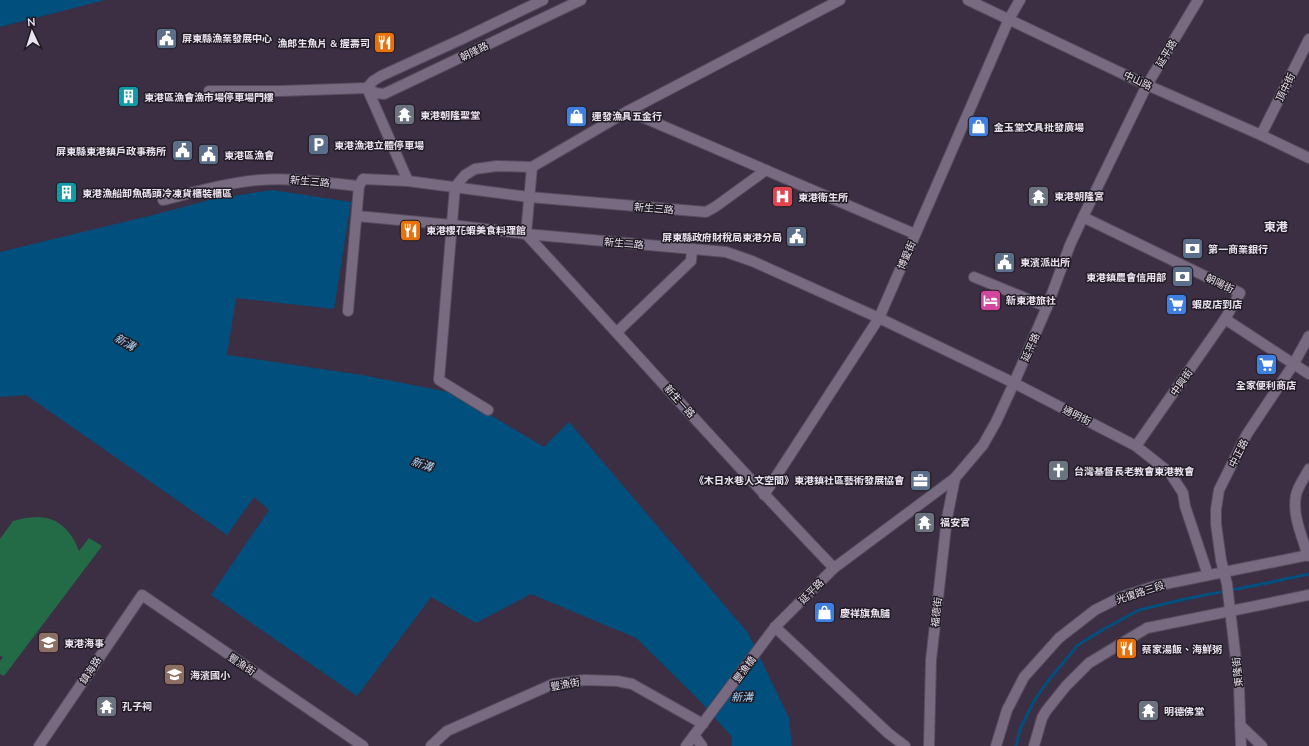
<svg xmlns="http://www.w3.org/2000/svg" width="1309" height="746" font-family="'Nunito Sans','Noto Sans TC',sans-serif">
<style>
.green{fill:#236b47}
.water{fill:#004f7d}
.lines{fill:none;stroke-linecap:round;stroke-linejoin:round}
.stream{stroke:#004f7d;stroke-width:3}
.minor-casing{stroke:#574c5d;stroke-width:12}
.minor{stroke:#786a81;stroke-width:10}
.labels{text-anchor:middle;stroke-width:3;stroke-linejoin:round;paint-order:stroke}
.poi-label{font-size:10px;font-weight:bold;fill:#ebe3f0;stroke:#201a23;text-anchor:start}
.street-label{font-size:10px;fill:#ebe3f0;stroke:#201a23}
.water-label{font-size:11px;font-style:italic;fill:#add5f7;stroke:#201a23}
.quarter-label{font-size:12px;font-weight:bold;fill:#ebe3f0;stroke:#201a23}
</style>
<rect width="100%" height="100%" fill="#3c2f44"/>
<!-- green -->
<path class="green" d="M 37,517 C 59,517 72,532 79,551 L 89,538 L 102,546 L 4,676 L 0,674 L 0,661 L 3,657 L 0,656 L 0,539 L 13,521 L 25,518 Z"/>
<!-- water -->
<g class="water">
<path d="M 0,0 L 105,0 L 0,27 Z"/>
<path d="M 272,190 L 351,202 L 334,309 L 236,298 L 227,355 L 362,375 L 453,393 L 544,447 L 569,422 L 748,633 L 789,718 L 792,746 L 732,746 L 732,737 L 697,698 L 636,638 L 531,594 L 476,623 L 431,597 L 357,696 L 211,595 L 269,510 L 254,497 L 227,535 L 26,395 L 0,397 L 0,252 L 157,214 L 213,199 Z"/>
</g>
<g class="lines">
<!-- stream -->
<path class="stream" d="M 1016,746 L 1020,729 L 1034,701 L 1048,681 L 1078,645 L 1102,630 L 1139,610 L 1185,599 L 1267,583 L 1309,574"/>
<defs>
<g id="minor">
<path d="M 968,0 L 1138,81 L 1261,135 L 1309,158"/>
<path d="M 367,88 L 373,81 L 381,76 L 462,39 L 543,0"/>
<path d="M 367,88 L 408,181"/>
<path d="M 209,91 L 281,91 L 367,88 L 376,93 L 384,94 L 581,0"/>
<path d="M 628,111 L 915,234"/>
<path d="M 1261,135 L 1309,39"/>
<path d="M 532,167 L 526,234 C 629,345 729,459 834,568"/>
<path d="M 163,200 C 195,192 226,183 259,180 C 292,177 326,183 359,186"/>
<path d="M 357,216 L 452,225 L 526,234 L 726,252 L 752,261 L 879,318 L 1014,383 L 1136,446 L 1170,473 L 1183,493 L 1185,506 L 1208,575"/>
<path d="M 1083,217 L 1240,293 L 1225,319 L 1309,374"/>
<path d="M 974,277 L 1047,307"/>
<path d="M 348,311 L 359,186 L 363,179 L 408,181 L 529,197 L 706,212 L 715,207 L 766,170"/>
<path d="M 617,332 L 691,261 L 692,250"/>
<path d="M 488,410 L 439,380 L 455,187 L 465,175 L 475,169 L 497,166 L 532,167 L 628,111 L 840,0"/>
<path d="M 1136,446 L 1225,319"/>
<path d="M 764,495 L 879,318 L 1009,19 L 1020,0"/>
<path d="M 1308,556 C 1302,536 1292,515 1296,495 C 1298,486 1305,477 1309,469"/>
<path d="M 775,627 L 888,733 L 905,746"/>
<path d="M 1240,725 L 1262,746"/>
<path d="M 694,735 L 702,746"/>
<path d="M 39,746 L 142,595 L 363,746"/>
<path d="M 431,746 L 447,731 L 553,684 L 585,680 L 617,681 L 632,684 L 703,724"/>
<path d="M 686,746 L 775,627 L 834,568 L 955,478 L 983,445 L 996,422 L 1014,383 L 1047,307 L 1070,245 L 1083,217 L 1147,85 L 1198,0"/>
<path d="M 929,746 L 931,660 L 947,518 L 955,478"/>
<path d="M 996,746 L 1007,710 L 1024,677 L 1059,638 L 1095,610 L 1121,597 L 1155,586 L 1309,555"/>
<path d="M 1034,746 L 1042,718 L 1046,711 L 1066,686 L 1089,663 L 1147,628 L 1309,595"/>
<path d="M 1241,746 L 1239,686 L 1227,584 L 1221,560 L 1216,524 L 1216,509 L 1219,490 L 1247,434 L 1293,365 L 1309,336"/>
</g>
</defs>
<!-- minor casing -->
<use href="#minor" class="minor-casing"/>
<!-- minor -->
<use href="#minor" class="minor"/>
</g>
<!-- icons -->
<defs>
<symbol id="civic-square" viewBox="-11 -11 22 22"><rect x="-9" y="-9" width="18" height="18" rx="4" fill="#5c6f8a" stroke="#201a23"/><path d="M-.6-6.5H3V-4.5H.6V-3L4-1V1h2V6H-6V1h2V-1L-.6-3ZM-1.2 2.5V6h2.4V2.5Z" fill="#fff"/></symbol>
<symbol id="restaurant-square" viewBox="-11 -11 22 22"><rect x="-9" y="-9" width="18" height="18" rx="4" fill="#e8710a" stroke="#201a23"/><path d="M-5-6h1v4h1v-4h1v4h1v-4h1v5L-1.5 .5V6h-2V.5L-5-1ZM5-6V6H3V1.5H1.5Q1.5-4 5-6Z" fill="#fff"/></symbol>
<symbol id="building-square" viewBox="-11 -11 22 22"><rect x="-9" y="-9" width="18" height="18" rx="4" fill="#0f9aa8" stroke="#201a23"/><path d="M-4-6H4V6H1V3H-1V6H-4ZM-2.5-4.3h1.7v1.8h-1.7ZM.8-4.3h1.7v1.8H.8ZM-2.5-1h1.7V.8h-1.7ZM.8-1h1.7V.8H.8Z" fill="#fff"/></symbol>
<symbol id="temple-square" viewBox="-11 -11 22 22"><rect x="-9" y="-9" width="18" height="18" rx="4" fill="#6b7280" stroke="#201a23"/><path d="M0-6L5-2H3V0L6.5 2.5H4V6H1.5V3h-3V6H-4V2.5H-6.5L-3 0V-2H-5Z" fill="#fff"/></symbol>
<symbol id="shop-square" viewBox="-11 -11 22 22"><rect x="-9" y="-9" width="18" height="18" rx="4" fill="#3f7fe0" stroke="#201a23"/><path d="M-5-2.5h2.3a2.7 3.5 0 0 1 5.4 0H5L5.5 6h-11ZM-1.5-2.5h3a1.5 2.3 0 0 0-3 0Z" fill="#fff"/></symbol>
<symbol id="parking-square" viewBox="-11 -11 22 22"><rect x="-9" y="-9" width="18" height="18" rx="4" fill="#5c6f8a" stroke="#201a23"/><path d="M-3.5-5.5H1a3.5 3.5 0 0 1 0 7H-1V5.5H-3.5ZM-1-3.4V-.6H.8a1.4 1.4 0 0 0 0-2.8Z" fill="#fff"/></symbol>
<symbol id="hospital-square" viewBox="-11 -11 22 22"><rect x="-9" y="-9" width="18" height="18" rx="4" fill="#e0444e" stroke="#201a23"/><path d="M-5-5h3v3.5h4V-5h3V5h-3V1.5h-4V5h-3Z" fill="#fff"/></symbol>
<symbol id="bank-square" viewBox="-11 -11 22 22"><rect x="-9" y="-9" width="18" height="18" rx="4" fill="#5c6f8a" stroke="#201a23"/><path d="M-6-4H6V4H-6ZM0-2.3a2.3 2.3 0 1 0 0 4.6a2.3 2.3 0 1 0 0-4.6Z" fill="#fff"/></symbol>
<symbol id="hotel-square" viewBox="-11 -11 22 22"><rect x="-9" y="-9" width="18" height="18" rx="4" fill="#d1479c" stroke="#201a23"/><path d="M-6-4.5h1.5V1H6V5H4.5V3h-9V5H-6ZM-4 0a1.8 1.8 0 1 1 3.6 0ZM.5 0V-2.5h3Q6-2.5 6 0Z" fill="#fff"/></symbol>
<symbol id="supermarket-square" viewBox="-11 -11 22 22"><rect x="-9" y="-9" width="18" height="18" rx="4" fill="#3f7fe0" stroke="#201a23"/><path d="M-6-5.5h2.5l.6 2H6L4.5 2H-2.5L-4.4-4H-6ZM-1.5 3.2a1.3 1.3 0 1 0 .1 0ZM3 3.2a1.3 1.3 0 1 0 .1 0Z" fill="#fff"/></symbol>
<symbol id="church-square" viewBox="-11 -11 22 22"><rect x="-9" y="-9" width="18" height="18" rx="4" fill="#6b7280" stroke="#201a23"/><path d="M-1.2-6h2.4v3.5h3.3v2.4h-3.3V6h-2.4V-.1h-3.3v-2.4h3.3Z" fill="#fff"/></symbol>
<symbol id="office-square" viewBox="-11 -11 22 22"><rect x="-9" y="-9" width="18" height="18" rx="4" fill="#5c6f8a" stroke="#201a23"/><path d="M-6-3h4V-5.5h4V-3h4V5H-6ZM-1-4.5V-3h2v-1.5ZM-6 0V1H6V0Z" fill="#fff"/></symbol>
<symbol id="school-square" viewBox="-11 -11 22 22"><rect x="-9" y="-9" width="18" height="18" rx="4" fill="#8d6e63" stroke="#201a23"/><path d="M0-5L7-2L0 1L-7-2ZM-4 1L0 2.5L4 1V4Q0 6-4 4Z" fill="#fff"/></symbol>
</defs>
<g fill-rule="evenodd">
<use href="#civic-square" x="154" y="26" width="25" height="25"/>
<use href="#restaurant-square" x="372" y="30" width="25" height="25"/>
<use href="#building-square" x="116" y="84" width="25" height="25"/>
<use href="#temple-square" x="392" y="102" width="25" height="25"/>
<use href="#shop-square" x="564" y="104" width="25" height="25"/>
<use href="#shop-square" x="966" y="114" width="25" height="25"/>
<use href="#parking-square" x="306" y="132" width="25" height="25"/>
<use href="#civic-square" x="170" y="138" width="25" height="25"/>
<use href="#civic-square" x="196" y="142" width="25" height="25"/>
<use href="#building-square" x="54" y="180" width="25" height="25"/>
<use href="#temple-square" x="1026" y="184" width="25" height="25"/>
<use href="#hospital-square" x="770" y="184" width="25" height="25"/>
<use href="#restaurant-square" x="398" y="218" width="25" height="25"/>
<use href="#civic-square" x="784" y="224" width="25" height="25"/>
<use href="#bank-square" x="1180" y="236" width="25" height="25"/>
<use href="#civic-square" x="992" y="250" width="25" height="25"/>
<use href="#bank-square" x="1170" y="264" width="25" height="25"/>
<use href="#hotel-square" x="978" y="288" width="25" height="25"/>
<use href="#supermarket-square" x="1164" y="292" width="25" height="25"/>
<use href="#supermarket-square" x="1254" y="352" width="25" height="25"/>
<use href="#church-square" x="1046" y="458" width="25" height="25"/>
<use href="#office-square" x="908" y="468" width="25" height="25"/>
<use href="#temple-square" x="912" y="510" width="25" height="25"/>
<use href="#shop-square" x="812" y="600" width="25" height="25"/>
<use href="#school-square" x="36" y="630" width="25" height="25"/>
<use href="#restaurant-square" x="1114" y="636" width="25" height="25"/>
<use href="#school-square" x="162" y="662" width="25" height="25"/>
<use href="#temple-square" x="94" y="694" width="25" height="25"/>
<use href="#temple-square" x="1136" y="698" width="25" height="25"/>
</g>
<g class="labels">
<!-- poi labels -->
<g class="poi-label">
<text x="182" y="42">屏東縣漁業發展中心</text>
<text x="370" y="47" text-anchor="end">漁郎生魚片 &amp; 握壽司</text>
<text x="144" y="101">東港區漁會漁市場停車場門樓</text>
<text x="420" y="119">東港朝隆聖堂</text>
<text x="592" y="120">連發漁具五金行</text>
<text x="994" y="131">金玉堂文具批發廣場</text>
<text x="334" y="149">東港漁港立體停車場</text>
<text x="166" y="155" text-anchor="end">屏東縣東港鎮戶政事務所</text>
<text x="224" y="159">東港區漁會</text>
<text x="82" y="197">東港漁船卸魚碼頭冷凍貨櫃裝櫃區</text>
<text x="1054" y="200">東港朝隆宮</text>
<text x="798" y="201">東港衛生所</text>
<text x="426" y="234">東港櫻花蝦美食料理館</text>
<text x="782" y="241" text-anchor="end">屏東縣政府財稅局東港分局</text>
<text x="1208" y="253">第一商業銀行</text>
<text x="1020" y="266">東濱派出所</text>
<text x="1166" y="281" text-anchor="end">東港鎮農會信用部</text>
<text x="1006" y="304">新東港旅社</text>
<text x="1192" y="308">蝦皮店到店</text>
<text x="1266" y="389" text-anchor="middle">全家便利商店</text>
<text x="1074" y="475">台灣基督長老教會東港教會</text>
<text x="904" y="484" text-anchor="end">《木日水巷人文空間》東港鎮社區藝術發展協會</text>
<text x="940" y="526">福安宮</text>
<text x="840" y="617">慶祥旗魚脯</text>
<text x="64" y="647">東港海事</text>
<text x="1142" y="653">蔡家湯飯、海鮮粥</text>
<text x="190" y="679">海濱國小</text>
<text x="122" y="710">孔子祠</text>
<text x="1164" y="715">明德佛堂</text>
</g>
<!-- street labels -->
<g class="street-label">
<text transform="translate(474 51) rotate(-26)" y="4">朝隆路</text>
<text transform="translate(1166 53) rotate(-59)" y="4">延平路</text>
<text transform="translate(1138 80) rotate(25)" y="4">中山路</text>
<text transform="translate(1285 87) rotate(-64)" y="4">頂中街</text>
<text transform="translate(310 181) rotate(5)" y="4">新生三路</text>
<text transform="translate(654 208) rotate(5)" y="4">新生三路</text>
<text transform="translate(624 243) rotate(5)" y="4">新生二路</text>
<text transform="translate(906 255) rotate(-67)" y="4">博愛街</text>
<text transform="translate(1220 283) rotate(26)" y="4">朝陽街</text>
<text transform="translate(1030 347) rotate(-66)" y="4">延平路</text>
<text transform="translate(1181 382) rotate(-55)" y="4">中興街</text>
<text transform="translate(680 401) rotate(48)" y="4">新生一路</text>
<text transform="translate(1077 415) rotate(27)" y="4">通明街</text>
<text transform="translate(1238 453) rotate(-63)" y="4">中正路</text>
<text transform="translate(811 591) rotate(-45)" y="4">延平路</text>
<text transform="translate(1140 592) rotate(-18)" y="4">光復路三段</text>
<text transform="translate(936 612) rotate(-83)" y="4">福德街</text>
<text transform="translate(242 664) rotate(34)" y="4">豐漁街</text>
<text transform="translate(744 669) rotate(-53)" y="4">豐漁橋</text>
<text transform="translate(90 670) rotate(-56)" y="4">鎮海路</text>
<text transform="translate(1237 672) rotate(-96)" y="4">東隆街</text>
<text transform="translate(565 684) rotate(-10)" y="4">豐漁街</text>
</g>
<!-- water labels -->
<g class="water-label">
<text transform="translate(125 342) rotate(30)" y="4">新溝</text>
<text transform="translate(422 464) rotate(19)" y="4">新溝</text>
<text x="742" y="701">新溝</text>
</g>
<!-- quarter labels -->
<g class="quarter-label">
<text x="1276" y="231">東港</text>
</g>
</g>
<!-- north arrow -->
<g transform="translate(32 32) rotate(356)" stroke="#201a23" stroke-width="3" paint-order="stroke">
<path d="M0-3L7 15L0 10L-7 15Z" fill="#ebe3f0"/>
<text y="-6" font-size="11" font-weight="bold" text-anchor="middle" fill="#ebe3f0">N</text>
</g>
</svg>
